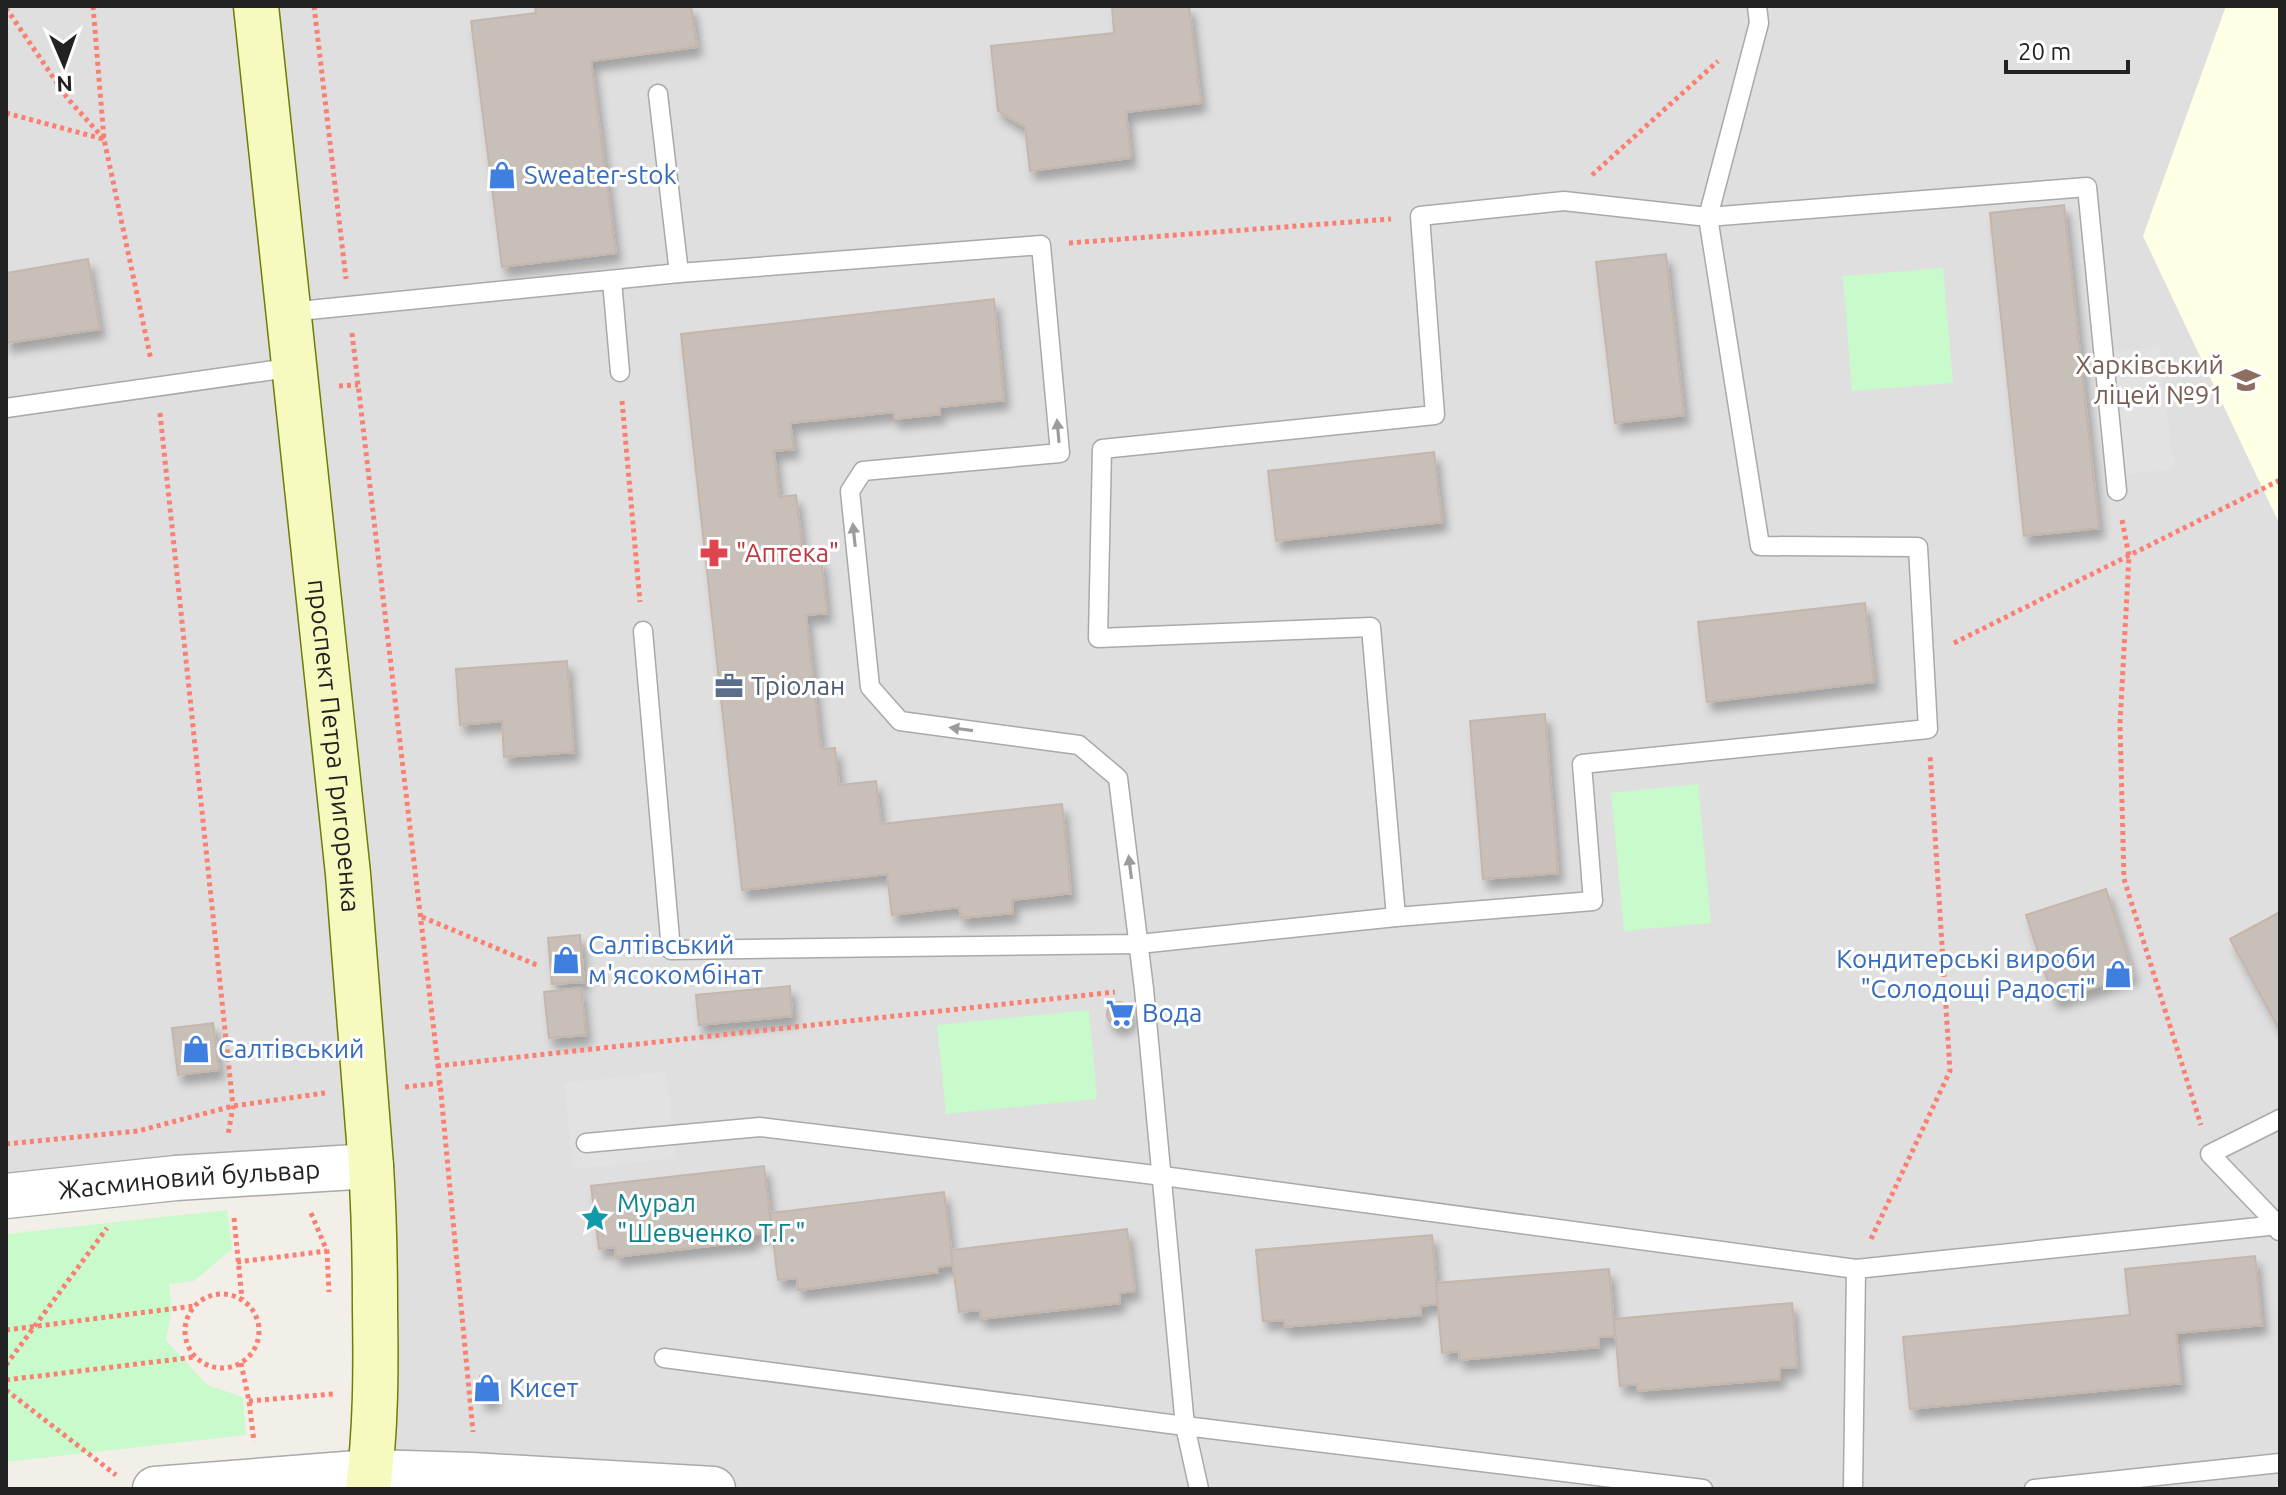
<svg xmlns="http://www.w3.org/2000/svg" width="2286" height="1495" font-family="Ubuntu,sans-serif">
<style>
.residential{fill:#e0dfdf}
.education{fill:#ffffe5}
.park{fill:#c8facc}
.parking{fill:#e2e2e2}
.building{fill:#c7bfb8;stroke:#c4b6ab;stroke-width:2;filter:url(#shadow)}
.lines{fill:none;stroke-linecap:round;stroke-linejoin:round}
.service-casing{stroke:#a9a9a9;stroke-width:21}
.tertiary-casing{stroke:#a9a9a9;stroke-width:47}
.secondary-casing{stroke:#707d05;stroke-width:47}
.path{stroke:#fa8072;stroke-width:5;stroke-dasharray:4 4;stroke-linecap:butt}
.service{stroke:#fff;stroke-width:18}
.tertiary{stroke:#fff;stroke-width:44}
.secondary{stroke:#f7fabf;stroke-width:44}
.oneway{fill:#9c9c9c}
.labels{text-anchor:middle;stroke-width:6;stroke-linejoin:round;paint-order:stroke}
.shop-label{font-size:26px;fill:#366cbe;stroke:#fff;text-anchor:start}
.education-label{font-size:26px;fill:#785e54;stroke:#fff;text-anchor:end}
.health-label{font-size:26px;fill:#be3a42;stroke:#fff;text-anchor:start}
.service-label{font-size:26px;fill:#4e5e75;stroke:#fff;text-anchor:start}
.street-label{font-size:26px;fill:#222;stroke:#fff}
.culture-label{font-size:26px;fill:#0d838f;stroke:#fff;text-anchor:start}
</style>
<defs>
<filter id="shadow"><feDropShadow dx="5" dy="9" stdDeviation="4" flood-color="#0004"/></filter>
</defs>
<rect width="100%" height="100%" fill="#f2efe9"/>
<!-- residential -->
<path class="residential" d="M 6,6 L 2280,6 L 2280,1489 L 155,1489 L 370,1472 L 371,1166 L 6,1196 Z"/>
<!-- education -->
<path class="education" d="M 2226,6 L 2280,6 L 2280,525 L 2143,236 Z"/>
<!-- park -->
<g class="park">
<path d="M 1943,268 L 1953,383 L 1852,391 L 1843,276 Z"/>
<path d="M 1698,784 L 1711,923 L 1624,931 L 1611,793 Z"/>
<path d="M 1089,1010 L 1097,1099 L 946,1114 L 937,1025 Z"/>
<path d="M 227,1210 L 232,1249 L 194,1281 L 169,1284 L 172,1307 L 166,1340 L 207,1385 L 243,1397 L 246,1435 L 6,1462 L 6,1234 Z"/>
</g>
<!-- parking -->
<g class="parking">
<path d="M 2159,346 L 2174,469 L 2112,476 L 2098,354 Z"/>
<path d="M 666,1072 L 676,1158 L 573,1169 L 564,1083 Z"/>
</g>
<!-- building -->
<g class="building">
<path d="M 535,6 L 691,6 L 697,47 L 591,61 L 616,253 L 502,267 L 471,21 L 536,13 Z"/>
<path d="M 1112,6 L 1189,6 L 1201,103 L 1126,112 L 1131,158 L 1030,171 L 1025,127 L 998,111 L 991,46 L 1114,33 Z"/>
<path d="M 2064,205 L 2099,528 L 2024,536 L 1990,213 Z"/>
<path d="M 1666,254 L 1684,415 L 1615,423 L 1596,262 Z"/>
<path d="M 88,259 L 100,329 L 6,343 L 6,273 Z"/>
<path d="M 994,299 L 1004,400 L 940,407 L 940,414 L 894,419 L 894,412 L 790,423 L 794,449 L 774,451 L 779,497 L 796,495 L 804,560 L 821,558 L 827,613 L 806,615 L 821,749 L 835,748 L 839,785 L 876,781 L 881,824 L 1062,804 L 1071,893 L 1012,900 L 1013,913 L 961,918 L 959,907 L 892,915 L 887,874 L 742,890 L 681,334 Z"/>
<path d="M 1434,452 L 1442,522 L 1276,541 L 1268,471 Z"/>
<path d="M 1865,603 L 1874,682 L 1707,702 L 1698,622 Z"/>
<path d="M 567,661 L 574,752 L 504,757 L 502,721 L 460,725 L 456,669 Z"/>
<path d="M 1545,714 L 1558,873 L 1483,879 L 1470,721 Z"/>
<path d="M 2106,889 L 2133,975 L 2054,1000 L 2026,915 Z"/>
<path d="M 2280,912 L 2280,1031 L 2230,939 Z"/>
<path d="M 580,935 L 584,982 L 552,984 L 548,938 Z"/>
<path d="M 790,986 L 792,1016 L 699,1025 L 696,995 Z"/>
<path d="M 581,988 L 586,1035 L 549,1038 L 544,992 Z"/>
<circle cx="1119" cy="1014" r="12"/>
<path d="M 213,1023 L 219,1070 L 178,1075 L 172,1028 Z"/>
<path d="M 764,1166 L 772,1232 L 752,1234 L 753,1241 L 616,1257 L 615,1247 L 599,1249 L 591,1186 Z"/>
<path d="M 944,1192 L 953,1265 L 938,1267 L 938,1272 L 798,1290 L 797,1278 L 778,1280 L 770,1213 Z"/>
<path d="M 1127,1229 L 1135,1291 L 1119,1293 L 1120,1303 L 981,1319 L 980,1310 L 959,1312 L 951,1250 Z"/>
<path d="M 1432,1235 L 1438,1304 L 1420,1306 L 1421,1315 L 1284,1327 L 1284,1320 L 1263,1321 L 1256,1250 Z"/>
<path d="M 2255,1256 L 2262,1325 L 2176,1333 L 2181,1383 L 1910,1409 L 1903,1337 L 2130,1315 L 2125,1269 Z"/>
<path d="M 1609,1269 L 1615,1336 L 1598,1337 L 1599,1347 L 1460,1360 L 1459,1351 L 1442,1353 L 1436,1283 Z"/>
<path d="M 1792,1303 L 1797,1367 L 1780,1368 L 1780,1379 L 1638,1391 L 1637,1384 L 1620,1386 L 1614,1319 Z"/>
<path d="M 493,1375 L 495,1400 L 481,1401 L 480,1376 Z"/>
</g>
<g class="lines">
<defs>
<g id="service">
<path d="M 658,94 L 679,273"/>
<path d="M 612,281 L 620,372"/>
<path d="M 289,312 L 679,273 L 1041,245 L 1060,453 L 863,471 L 850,491 L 870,687 L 900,721 L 1079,745 L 1118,778 L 1144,989 L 1185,1426 L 1199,1489"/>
<path d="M 6,408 L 295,367"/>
<path d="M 643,631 L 671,950 L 1139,944 L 1396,917 L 1593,901 L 1582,764 L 1928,729 L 1918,547 L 1760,546 L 1708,217 L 1759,23 L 1757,6"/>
<path d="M 1396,917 L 1371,627 L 1098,638 L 1102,449 L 1435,415 L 1420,216 L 1564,201 L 1708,217 L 2087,187 L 2117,491"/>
<path d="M 586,1143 L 760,1127 L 1163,1176 L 1856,1269 L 2278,1225"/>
<path d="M 2279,1231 L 2278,1225 L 2210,1154 L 2280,1119"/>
<path d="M 664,1358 L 1185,1426 L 1703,1489"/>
<path d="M 1853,1489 L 1856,1269"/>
<path d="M 2034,1489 L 2280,1463"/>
</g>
<g id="tertiary">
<path id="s1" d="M 6,1196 L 176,1178 L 371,1166"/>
<path d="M 155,1489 L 370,1472 L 472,1475 L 713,1489"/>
</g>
<g id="secondary">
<path id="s2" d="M 256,6 L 348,874 L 371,1166 C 374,1213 375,1261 375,1309 C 376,1369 376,1429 368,1489"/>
</g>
</defs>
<!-- service casing -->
<use href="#service" class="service-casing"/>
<!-- tertiary casing -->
<use href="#tertiary" class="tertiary-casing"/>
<!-- secondary casing -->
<use href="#secondary" class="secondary-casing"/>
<!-- path -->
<g class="path">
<path d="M 93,6 L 104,139 L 151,360"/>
<path d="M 314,6 L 346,279"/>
<path d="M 6,8 L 68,99 L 104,139"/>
<path d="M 6,113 L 103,139"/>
<path d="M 1592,175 L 1718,61"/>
<path d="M 1069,243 L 1391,219"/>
<path d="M 352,333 L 440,1083 L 473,1432"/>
<path d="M 339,386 L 358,385"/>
<path d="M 622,401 L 640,602"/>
<path d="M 160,413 L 233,1106 L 228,1135"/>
<path d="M 2122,520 L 2129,556 L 2120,724 L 2124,879 L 2201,1125"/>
<path d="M 1954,643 L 2280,480"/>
<path d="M 422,917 L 539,966"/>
<path d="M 437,1066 L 1115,992"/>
<path d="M 405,1087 L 440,1083"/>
<path d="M 6,1144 L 138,1131 L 233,1106 L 325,1093"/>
<path d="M 311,1213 L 327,1251 L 329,1292"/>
<path d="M 234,1218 L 242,1299"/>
<path d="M 1871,1239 L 1950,1071 L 1930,756"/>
<path d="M 237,1262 L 327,1251"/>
<circle cx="222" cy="1331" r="37"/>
<path d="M 6,1330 L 194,1306"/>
<path d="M 241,1363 L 249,1401 L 254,1442"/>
<path d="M 6,1365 L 107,1228"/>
<path d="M 6,1380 L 195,1357"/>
<path d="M 6,1390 L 116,1475"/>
<path d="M 249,1401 L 333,1394"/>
</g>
<!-- service -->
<use href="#service" class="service"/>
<!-- tertiary -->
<use href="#tertiary" class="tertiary"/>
<!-- secondary -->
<use href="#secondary" class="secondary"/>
</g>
<!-- one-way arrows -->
<defs><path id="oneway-solid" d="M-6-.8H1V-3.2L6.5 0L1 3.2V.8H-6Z" transform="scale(2)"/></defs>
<g class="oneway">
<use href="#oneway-solid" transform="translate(1058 431) rotate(-95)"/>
<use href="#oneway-solid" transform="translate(854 535) rotate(-96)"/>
<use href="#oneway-solid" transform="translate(961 729) rotate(-172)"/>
<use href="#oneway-solid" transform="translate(1130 867) rotate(-97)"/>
</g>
<!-- icons -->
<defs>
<symbol id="shop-bare" viewBox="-9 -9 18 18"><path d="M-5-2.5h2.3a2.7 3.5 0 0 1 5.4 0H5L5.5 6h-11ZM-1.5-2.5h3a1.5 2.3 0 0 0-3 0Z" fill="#3f7fe0" stroke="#fff" stroke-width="2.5" paint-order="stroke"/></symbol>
<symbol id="school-bare" viewBox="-9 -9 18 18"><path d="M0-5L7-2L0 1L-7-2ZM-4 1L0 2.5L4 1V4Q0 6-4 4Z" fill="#8d6e63" stroke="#fff" stroke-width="2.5" paint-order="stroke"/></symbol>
<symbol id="pharmacy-bare" viewBox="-9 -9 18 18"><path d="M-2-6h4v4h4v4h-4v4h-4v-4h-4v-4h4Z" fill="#e0444e" stroke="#fff" stroke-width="2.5" paint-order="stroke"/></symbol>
<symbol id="office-bare" viewBox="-9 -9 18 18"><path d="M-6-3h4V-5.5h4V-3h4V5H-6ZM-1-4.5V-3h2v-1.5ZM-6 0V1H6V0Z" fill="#5c6f8a" stroke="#fff" stroke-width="2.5" paint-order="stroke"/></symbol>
<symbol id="supermarket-bare" viewBox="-9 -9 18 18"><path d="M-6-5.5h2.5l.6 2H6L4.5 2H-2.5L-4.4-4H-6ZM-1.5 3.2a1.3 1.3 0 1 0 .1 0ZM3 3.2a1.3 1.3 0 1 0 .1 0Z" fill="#3f7fe0" stroke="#fff" stroke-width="2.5" paint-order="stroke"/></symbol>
<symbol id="sight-bare" viewBox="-9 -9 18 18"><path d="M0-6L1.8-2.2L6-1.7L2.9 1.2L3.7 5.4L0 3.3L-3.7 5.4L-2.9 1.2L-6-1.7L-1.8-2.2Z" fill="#0f9aa8" stroke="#fff" stroke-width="2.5" paint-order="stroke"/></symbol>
</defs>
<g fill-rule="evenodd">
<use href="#shop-bare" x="482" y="155" width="40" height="40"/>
<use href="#school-bare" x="2226" y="360" width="40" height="40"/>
<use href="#pharmacy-bare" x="694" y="533" width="40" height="40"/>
<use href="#office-bare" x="709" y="666" width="40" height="40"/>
<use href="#shop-bare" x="546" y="940" width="40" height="40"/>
<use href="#shop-bare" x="2098" y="954" width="40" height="40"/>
<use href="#supermarket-bare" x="1100" y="993" width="40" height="40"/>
<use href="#shop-bare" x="176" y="1029" width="40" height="40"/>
<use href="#sight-bare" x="575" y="1198" width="40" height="40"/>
<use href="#shop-bare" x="467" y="1368" width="40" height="40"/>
</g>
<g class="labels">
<!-- shop labels -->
<g class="shop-label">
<text x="524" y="184">Sweater-stok</text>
<text x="588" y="954">Салтівський<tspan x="588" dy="30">м'ясокомбінат</tspan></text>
<text x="2096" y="968" text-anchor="end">Кондитерські вироби<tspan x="2096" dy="30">"Солодощі Радості"</tspan></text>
<text x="1142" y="1022">Вода</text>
<text x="218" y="1058">Салтівський</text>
<text x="509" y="1397">Кисет</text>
</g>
<!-- education labels -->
<g class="education-label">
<text x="2224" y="374">Харківський<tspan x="2224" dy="30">ліцей №91</tspan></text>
</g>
<!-- health labels -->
<g class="health-label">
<text x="736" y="562">"Аптека"</text>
</g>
<!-- service labels -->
<g class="service-label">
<text x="751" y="695">Тріолан</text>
</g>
<!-- street labels -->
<g class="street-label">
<text dy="9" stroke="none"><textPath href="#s2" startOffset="744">проспект Петра Григоренка</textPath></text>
<text dy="9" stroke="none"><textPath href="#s1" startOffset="184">Жасминовий бульвар</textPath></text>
</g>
<!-- culture labels -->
<g class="culture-label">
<text x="617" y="1212">Мурал<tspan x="617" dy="30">"Шевченко Т.Г."</tspan></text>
</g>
</g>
<!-- border -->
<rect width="2286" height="1495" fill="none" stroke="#222222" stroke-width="16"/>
<!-- north arrow -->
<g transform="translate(64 64) rotate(178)" stroke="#ffffff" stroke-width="6" paint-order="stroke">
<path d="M0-6L14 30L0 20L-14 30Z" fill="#222222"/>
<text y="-12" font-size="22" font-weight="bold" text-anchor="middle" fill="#222222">N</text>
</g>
<!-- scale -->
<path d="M2006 60v12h122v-12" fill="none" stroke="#222222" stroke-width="4"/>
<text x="2018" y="60" font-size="24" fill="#222222" stroke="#ffffff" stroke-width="6" paint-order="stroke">20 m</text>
</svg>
